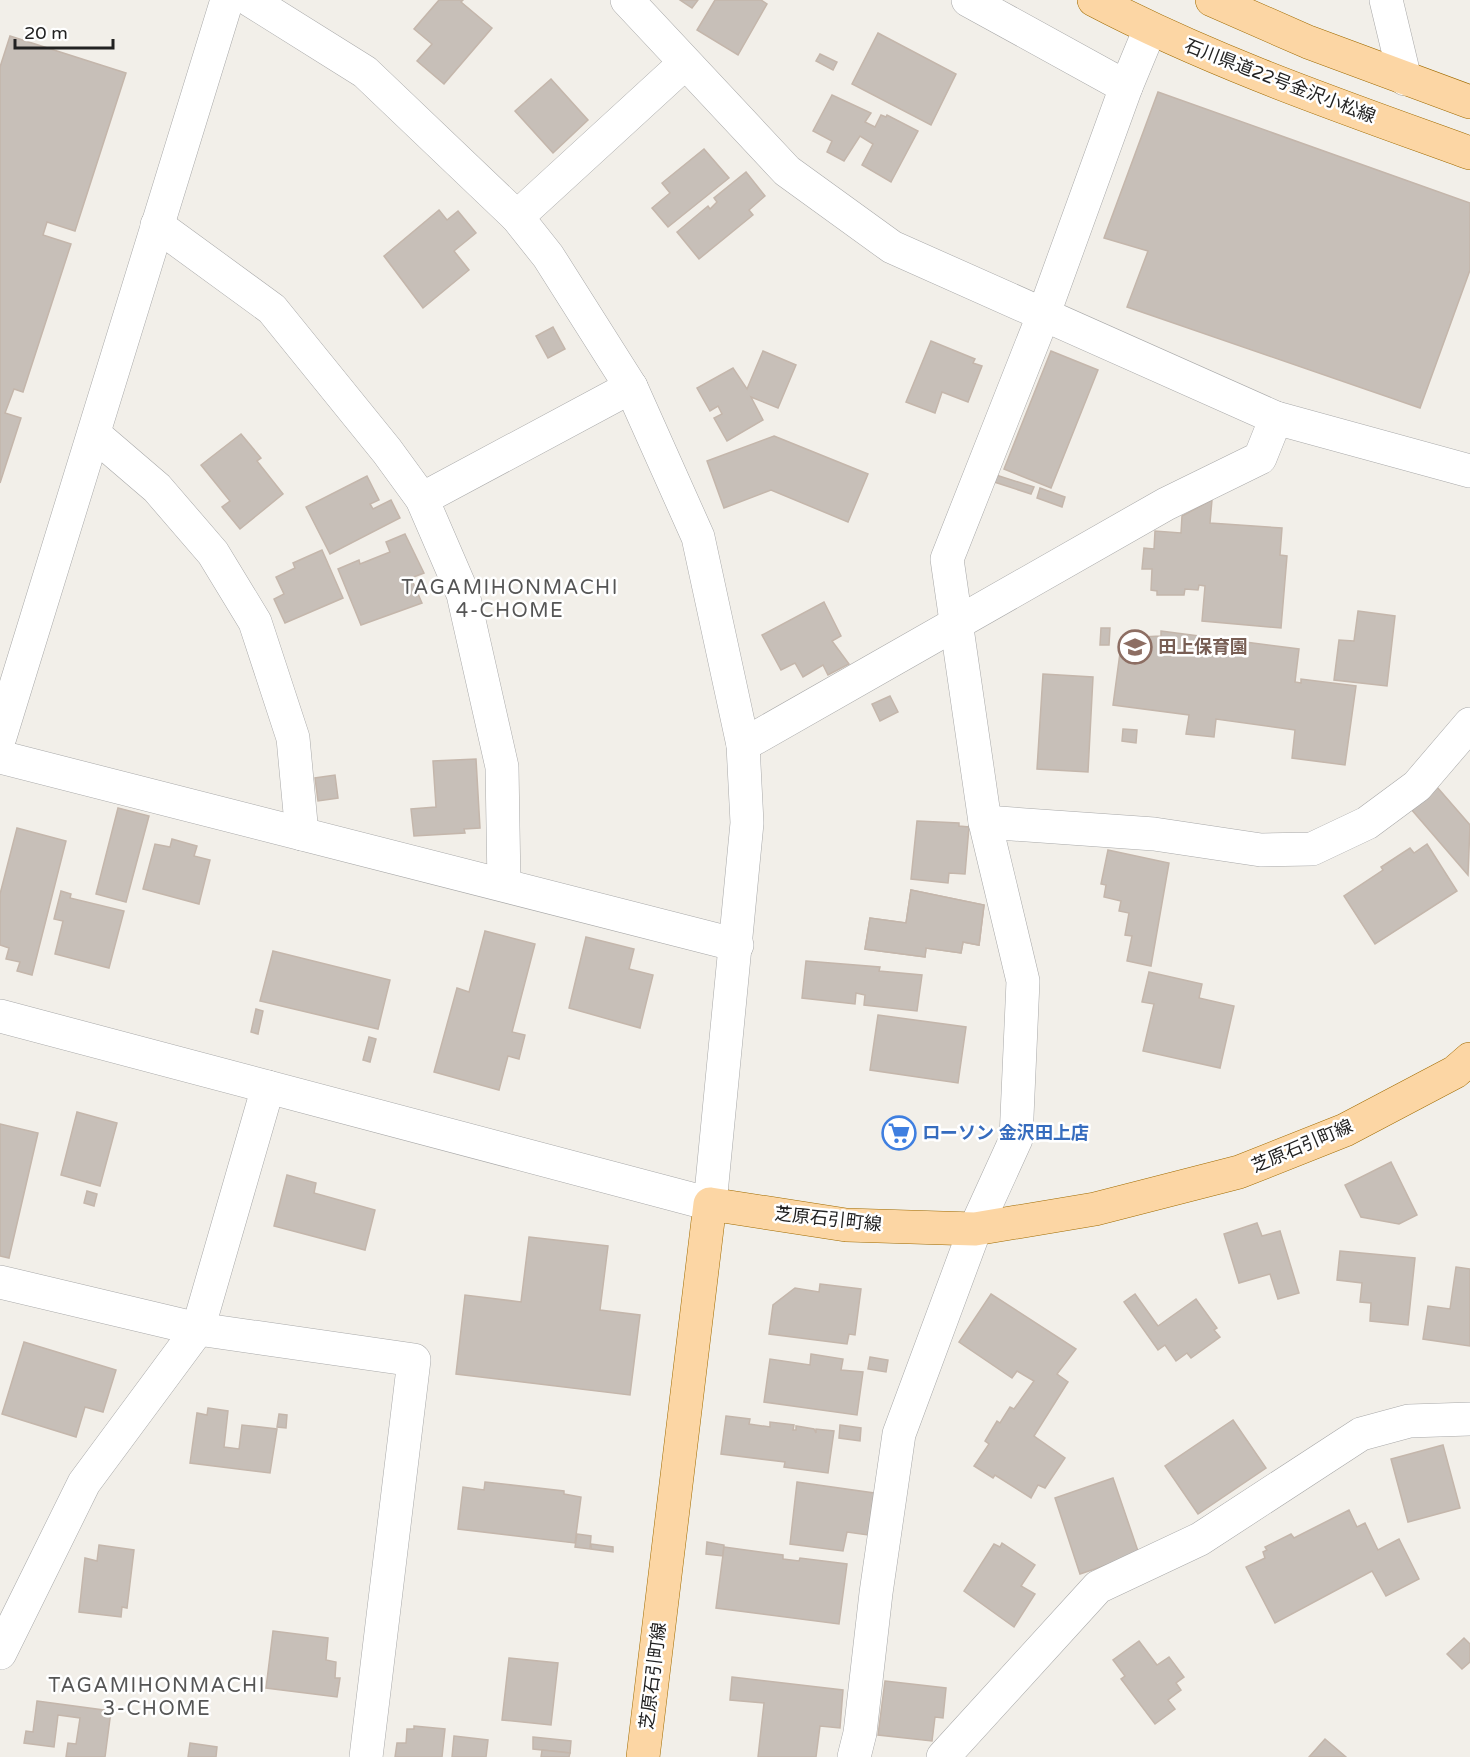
<svg xmlns="http://www.w3.org/2000/svg" width="1470" height="1757" font-family="'Varela Round','Noto Sans JP',sans-serif">
<style>
.building{fill:#c7bfb8;stroke:#c4b6ab;stroke-width:1.5}
.lines{fill:none;stroke-linecap:round;stroke-linejoin:round}
.minor-casing{stroke:#a9a9a9;stroke-width:34}
.major-casing{stroke:#a06b00;stroke-width:34}
.minor{stroke:#fff;stroke-width:33}
.major{stroke:#fcd6a4;stroke-width:33}
.labels{text-anchor:middle;stroke-width:5;stroke-linejoin:round;paint-order:stroke}
.street-label{font-size:18px;fill:#222;stroke:#fff}
.education-label{font-size:18px;font-weight:bold;fill:#785e54;stroke:#fff;text-anchor:start}
.shop-label{font-size:18px;font-weight:bold;fill:#366cbe;stroke:#fff;text-anchor:start}
.neighbourhood-label{font-size:20px;letter-spacing:1.5px;fill:#555;stroke:#fff}
</style>
<rect width="100%" height="100%" fill="#f2efe9"/>
<!-- building -->
<g class="building">
<path d="M 439,0 L 463,0 L 461,2 L 492,28 L 444,84 L 417,61 L 432,44 L 414,29 Z"/>
<path d="M 680,0 L 698,0 L 692,8 Z"/>
<path d="M 715,0 L 761,0 L 767,4 L 738,55 L 697,30 Z"/>
<path d="M 878,33 L 956,74 L 931,125 L 852,84 Z"/>
<path d="M 10,36 L 126,73 L 75,231 L 47,222 L 43,235 L 71,244 L 23,392 L 14,389 L 5,413 L 21,418 L 0,483 L 0,67 Z"/>
<path d="M 820,54 L 837,62 L 833,70 L 816,61 Z"/>
<path d="M 551,79 L 588,120 L 553,153 L 515,111 Z"/>
<path d="M 1158,92 L 1470,203 L 1470,270 L 1420,408 L 1127,307 L 1148,251 L 1104,238 Z"/>
<path d="M 832,95 L 871,113 L 865,122 L 875,127 L 881,115 L 886,117 L 887,115 L 918,131 L 891,182 L 862,165 L 873,144 L 860,136 L 844,161 L 827,152 L 832,141 L 813,131 Z"/>
<path d="M 704,149 L 729,178 L 668,227 L 652,208 L 670,193 L 662,183 Z"/>
<path d="M 746,172 L 765,196 L 749,210 L 753,215 L 699,259 L 677,232 L 708,206 L 710,209 L 717,202 L 714,198 Z"/>
<path d="M 439,210 L 447,220 L 458,211 L 476,233 L 454,251 L 469,270 L 423,308 L 384,256 Z"/>
<path d="M 553,327 L 565,349 L 548,358 L 536,336 Z"/>
<path d="M 931,341 L 975,359 L 973,363 L 982,366 L 968,402 L 942,392 L 935,413 L 906,402 Z"/>
<path d="M 763,351 L 796,365 L 778,408 L 751,397 L 763,420 L 727,441 L 714,418 L 722,414 L 718,406 L 710,411 L 697,388 L 733,368 L 747,389 Z"/>
<path d="M 1051,351 L 1098,370 L 1051,488 L 1004,469 Z"/>
<path d="M 241,434 L 261,458 L 257,461 L 283,494 L 240,529 L 222,507 L 230,501 L 201,465 Z"/>
<path d="M 774,436 L 868,474 L 848,522 L 771,490 L 724,508 L 707,461 Z"/>
<path d="M 996,475 L 1034,487 L 1031,494 L 994,482 Z"/>
<path d="M 367,476 L 379,500 L 370,504 L 373,509 L 391,500 L 400,518 L 330,554 L 306,507 Z"/>
<path d="M 1040,488 L 1065,497 L 1062,507 L 1037,498 Z"/>
<path d="M 1212,500 L 1210,523 L 1282,528 L 1280,555 L 1287,556 L 1281,628 L 1202,621 L 1205,586 L 1199,585 L 1198,590 L 1185,589 L 1184,595 L 1157,595 L 1157,591 L 1151,590 L 1152,569 L 1142,569 L 1144,548 L 1154,549 L 1155,531 L 1181,533 L 1182,516 Z"/>
<path d="M 405,534 L 424,573 L 411,578 L 422,603 L 361,625 L 338,569 L 359,560 L 360,564 L 390,552 L 386,542 Z"/>
<path d="M 322,550 L 343,598 L 285,623 L 274,599 L 284,594 L 276,577 L 295,568 L 293,563 Z"/>
<path d="M 824,602 L 841,636 L 832,641 L 849,664 L 828,675 L 823,665 L 803,677 L 795,663 L 781,670 L 762,635 Z"/>
<path d="M 1358,611 L 1395,616 L 1387,686 L 1334,680 L 1339,640 L 1354,641 Z"/>
<path d="M 1101,628 L 1110,628 L 1109,645 L 1100,645 Z"/>
<path d="M 1161,631 L 1299,649 L 1295,682 L 1301,683 L 1301,679 L 1356,686 L 1345,765 L 1292,758 L 1295,730 L 1216,719 L 1214,737 L 1186,734 L 1189,715 L 1113,705 L 1122,638 L 1161,636 Z"/>
<path d="M 1043,674 L 1093,677 L 1088,772 L 1037,769 Z"/>
<path d="M 890,696 L 898,712 L 880,721 L 872,704 Z"/>
<path d="M 1123,729 L 1137,730 L 1136,743 L 1122,741 Z"/>
<path d="M 476,759 L 480,828 L 464,829 L 465,833 L 414,836 L 411,809 L 436,807 L 433,761 Z"/>
<path d="M 335,775 L 338,798 L 318,801 L 315,778 Z"/>
<path d="M 1437,787 L 1470,825 L 1468,875 L 1411,809 Z"/>
<path d="M 118,808 L 149,816 L 126,902 L 96,894 Z"/>
<path d="M 917,821 L 959,823 L 959,826 L 969,827 L 965,874 L 949,873 L 948,883 L 911,879 Z"/>
<path d="M 17,828 L 66,841 L 32,975 L 17,971 L 20,962 L 6,959 L 9,948 L 0,945 L 0,894 Z"/>
<path d="M 172,839 L 197,846 L 194,856 L 210,860 L 199,904 L 143,889 L 155,844 L 170,847 Z"/>
<path d="M 1427,844 L 1457,891 L 1375,944 L 1344,896 L 1383,870 L 1381,867 L 1410,848 L 1414,853 Z"/>
<path d="M 1108,850 L 1169,863 L 1151,966 L 1127,961 L 1132,936 L 1125,935 L 1129,913 L 1119,911 L 1121,901 L 1104,897 L 1106,885 L 1101,884 Z"/>
<path d="M 911,890 L 984,905 L 979,945 L 963,942 L 961,953 L 926,948 L 925,957 L 865,949 L 870,918 L 906,923 Z"/>
<path d="M 911,890 L 984,905 L 979,945 L 963,942 L 961,953 L 926,948 L 925,957 L 865,949 L 870,918 L 906,923 Z"/>
<path d="M 61,891 L 71,894 L 70,898 L 124,911 L 109,968 L 55,954 L 63,921 L 54,919 Z"/>
<path d="M 485,931 L 535,944 L 512,1032 L 525,1035 L 519,1059 L 508,1056 L 499,1090 L 434,1072 L 457,988 L 469,992 Z"/>
<path d="M 586,937 L 634,949 L 629,969 L 653,975 L 640,1028 L 569,1008 Z"/>
<path d="M 273,951 L 390,980 L 378,1029 L 260,1001 Z"/>
<path d="M 806,961 L 880,967 L 879,971 L 922,975 L 917,1011 L 864,1005 L 865,995 L 856,993 L 855,1004 L 802,998 Z"/>
<path d="M 1149,972 L 1202,984 L 1199,998 L 1234,1006 L 1220,1068 L 1143,1051 L 1154,1004 L 1142,1002 Z"/>
<path d="M 256,1009 L 263,1011 L 258,1034 L 251,1032 Z"/>
<path d="M 878,1015 L 966,1027 L 958,1083 L 870,1070 Z"/>
<path d="M 369,1037 L 376,1039 L 370,1062 L 363,1060 Z"/>
<path d="M 77,1112 L 117,1123 L 100,1186 L 61,1175 Z"/>
<path d="M 0,1124 L 38,1133 L 9,1258 L 0,1256 Z"/>
<path d="M 1391,1162 L 1417,1215 L 1399,1224 L 1361,1217 L 1345,1185 Z"/>
<path d="M 287,1175 L 316,1183 L 314,1193 L 375,1210 L 365,1250 L 274,1226 Z"/>
<path d="M 87,1191 L 97,1194 L 94,1206 L 84,1203 Z"/>
<path d="M 1257,1223 L 1262,1236 L 1280,1231 L 1299,1293 L 1278,1299 L 1270,1274 L 1239,1283 L 1224,1234 Z"/>
<path d="M 529,1237 L 608,1246 L 600,1310 L 640,1315 L 630,1395 L 456,1374 L 465,1295 L 521,1302 Z"/>
<path d="M 1340,1251 L 1415,1258 L 1408,1325 L 1370,1321 L 1371,1303 L 1360,1302 L 1362,1283 L 1337,1280 Z"/>
<path d="M 1456,1267 L 1470,1269 L 1470,1346 L 1423,1339 L 1428,1306 L 1450,1309 Z"/>
<path d="M 820,1284 L 861,1289 L 855,1335 L 849,1334 L 847,1344 L 769,1334 L 773,1305 L 795,1288 L 819,1292 Z"/>
<path d="M 991,1294 L 1076,1349 L 1057,1374 L 1068,1382 L 1034,1436 L 1065,1458 L 1045,1488 L 1038,1485 L 1031,1498 L 995,1475 L 993,1478 L 974,1466 L 989,1444 L 985,1441 L 997,1421 L 1000,1423 L 1010,1407 L 1014,1409 L 1034,1381 L 1017,1371 L 1012,1378 L 959,1342 Z"/>
<path d="M 1135,1294 L 1158,1326 L 1196,1299 L 1217,1328 L 1214,1330 L 1220,1337 L 1191,1358 L 1187,1353 L 1176,1361 L 1165,1345 L 1158,1350 L 1124,1302 Z"/>
<path d="M 24,1342 L 116,1370 L 103,1412 L 85,1407 L 76,1437 L 2,1414 Z"/>
<path d="M 811,1354 L 843,1359 L 841,1370 L 863,1372 L 857,1415 L 764,1402 L 770,1359 L 810,1365 Z"/>
<path d="M 870,1357 L 888,1360 L 886,1372 L 868,1369 Z"/>
<path d="M 208,1408 L 228,1411 L 224,1447 L 239,1449 L 242,1425 L 277,1429 L 270,1473 L 190,1463 L 197,1413 L 207,1415 Z"/>
<path d="M 279,1414 L 287,1415 L 286,1428 L 277,1427 Z"/>
<path d="M 726,1416 L 750,1419 L 749,1424 L 770,1427 L 770,1422 L 794,1425 L 793,1430 L 796,1430 L 796,1426 L 814,1429 L 816,1433 L 816,1429 L 834,1431 L 828,1473 L 784,1467 L 785,1462 L 721,1454 Z"/>
<path d="M 1233,1420 L 1266,1468 L 1198,1514 L 1165,1466 Z"/>
<path d="M 840,1425 L 861,1428 L 860,1441 L 839,1438 Z"/>
<path d="M 1443,1445 L 1460,1508 L 1408,1522 L 1391,1459 Z"/>
<path d="M 1113,1478 L 1139,1554 L 1080,1574 L 1055,1498 Z"/>
<path d="M 485,1482 L 564,1491 L 564,1494 L 581,1497 L 575,1543 L 458,1529 L 463,1487 L 484,1490 Z"/>
<path d="M 797,1482 L 874,1493 L 868,1535 L 847,1532 L 843,1551 L 790,1544 Z"/>
<path d="M 1349,1510 L 1357,1527 L 1365,1523 L 1378,1550 L 1399,1539 L 1419,1579 L 1386,1596 L 1372,1571 L 1275,1623 L 1246,1567 L 1265,1558 L 1263,1552 L 1267,1550 L 1265,1547 L 1291,1534 L 1294,1538 Z"/>
<path d="M 577,1534 L 591,1536 L 590,1549 L 575,1547 Z"/>
<path d="M 707,1542 L 724,1545 L 723,1556 L 706,1554 Z"/>
<path d="M 1002,1543 L 1035,1565 L 1021,1586 L 1035,1594 L 1014,1627 L 964,1591 L 994,1544 L 1000,1547 Z"/>
<path d="M 591,1544 L 613,1547 L 613,1552 L 591,1549 Z"/>
<path d="M 99,1545 L 134,1550 L 127,1608 L 122,1607 L 121,1617 L 79,1612 L 85,1558 L 97,1561 Z"/>
<path d="M 724,1547 L 783,1555 L 783,1559 L 799,1561 L 800,1558 L 847,1564 L 839,1624 L 716,1608 Z"/>
<path d="M 273,1631 L 328,1638 L 326,1660 L 336,1662 L 335,1678 L 340,1678 L 337,1697 L 266,1688 Z"/>
<path d="M 1464,1638 L 1470,1644 L 1470,1662 L 1462,1669 L 1447,1654 Z"/>
<path d="M 1139,1641 L 1157,1665 L 1169,1657 L 1184,1677 L 1176,1683 L 1181,1690 L 1168,1700 L 1175,1709 L 1155,1724 L 1121,1679 L 1125,1676 L 1113,1660 Z"/>
<path d="M 509,1658 L 558,1663 L 551,1725 L 502,1720 Z"/>
<path d="M 732,1677 L 843,1690 L 840,1728 L 820,1726 L 816,1757 L 758,1757 L 764,1703 L 730,1700 Z"/>
<path d="M 885,1681 L 946,1688 L 943,1718 L 935,1717 L 932,1741 L 878,1735 Z"/>
<path d="M 37,1701 L 111,1711 L 105,1757 L 66,1757 L 68,1743 L 76,1744 L 80,1718 L 58,1715 L 54,1747 L 24,1743 L 26,1731 L 33,1732 Z"/>
<path d="M 414,1726 L 445,1729 L 442,1757 L 395,1757 L 397,1743 L 406,1743 L 407,1729 L 414,1729 Z"/>
<path d="M 454,1736 L 488,1740 L 486,1757 L 452,1757 Z"/>
<path d="M 533,1737 L 571,1741 L 570,1753 L 533,1749 Z"/>
<path d="M 1325,1739 L 1346,1757 L 1309,1757 Z"/>
<path d="M 190,1743 L 217,1747 L 216,1757 L 188,1757 Z"/>
<path d="M 542,1750 L 570,1753 L 569,1757 L 541,1757 Z"/>
</g>
<g class="lines">
<defs>
<g id="minor">
<path d="M 627,0 L 787,171 L 892,247 L 1276,418 L 1470,471"/>
<path d="M 1386,0 L 1405,79"/>
<path d="M 1126,87 L 1150,29"/>
<path d="M 517,217 L 685,63"/>
<path d="M 157,225 L 272,309 L 387,451 L 422,499 L 463,594 L 502,767 L 504,885"/>
<path d="M 94,434 L 157,488 L 213,553 L 255,622 L 293,738 L 302,834"/>
<path d="M 422,499 L 631,387"/>
<path d="M 0,737 L 227,0"/>
<path d="M 743,745 L 1166,504 L 1260,458 L 1276,418"/>
<path d="M 0,757 L 737,945"/>
<path d="M 985,822 L 1154,834 L 1261,850 L 1312,849 L 1367,823 L 1417,786 L 1470,724"/>
<path d="M 0,1016 L 710,1204 L 747,823 L 743,745 L 698,537 L 631,387 L 548,256 L 517,217 L 365,72 L 250,0"/>
<path d="M 0,1282 L 198,1329 L 414,1360 L 366,1757"/>
<path d="M 0,1653 L 84,1483 L 198,1329 L 268,1087"/>
<path d="M 854,1757 L 860,1733 L 876,1593 L 899,1434 L 975,1229 L 1016,1139 L 1023,981 L 985,822 L 947,559 L 1043,316 L 1126,87 L 968,0"/>
<path d="M 943,1757 L 1098,1587 L 1200,1539 L 1361,1434 L 1409,1421 L 1470,1419"/>
</g>
<g id="major">
<path d="M 1094,0 C 1214,63 1343,107 1470,153"/>
<path d="M 1212,0 L 1308,42 L 1470,102"/>
<path d="M 643,1757 L 710,1204 L 846,1225 L 975,1229 L 1095,1209 L 1239,1172 L 1345,1130 L 1455,1072 L 1470,1059"/>
</g>
</defs>
<!-- minor casing -->
<use href="#minor" class="minor-casing"/>
<!-- major casing -->
<use href="#major" class="major-casing"/>
<!-- minor -->
<use href="#minor" class="minor"/>
<!-- major -->
<use href="#major" class="major"/>
</g>
<!-- icons -->
<defs>
<symbol id="school-ring" viewBox="-11 -11 22 22"><circle r="9.5" fill="#fff" stroke="#8d6e63" stroke-width="1.5"/><path d="M0-5L7-2L0 1L-7-2ZM-4 1L0 2.5L4 1V4Q0 6-4 4Z" fill="#8d6e63"/></symbol>
<symbol id="supermarket-ring" viewBox="-11 -11 22 22"><circle r="9.5" fill="#fff" stroke="#3f7fe0" stroke-width="1.5"/><path d="M-6-5.5h2.5l.6 2H6L4.5 2H-2.5L-4.4-4H-6ZM-1.5 3.2a1.3 1.3 0 1 0 .1 0ZM3 3.2a1.3 1.3 0 1 0 .1 0Z" fill="#3f7fe0"/></symbol>
</defs>
<g fill-rule="evenodd">
<use href="#school-ring" x="1116" y="628" width="38" height="38"/>
<use href="#supermarket-ring" x="880" y="1114" width="38" height="38"/>
</g>
<g class="labels">
<!-- street labels -->
<g class="street-label">
<text transform="translate(1280 81) rotate(21)" y="6">石川県道22号金沢小松線</text>
<text transform="translate(1302 1146) rotate(-23)" y="6">芝原石引町線</text>
<text transform="translate(828 1219) rotate(6)" y="6">芝原石引町線</text>
<text transform="translate(653 1676) rotate(-83)" y="6">芝原石引町線</text>
</g>
<!-- education labels -->
<g class="education-label">
<text x="1158" y="653">田上保育園</text>
</g>
<!-- shop labels -->
<g class="shop-label">
<text x="922" y="1139">ローソン 金沢田上店</text>
</g>
<!-- neighbourhood labels -->
<g class="neighbourhood-label">
<text x="510" y="594">TAGAMIHONMACHI<tspan x="510" dy="23">4-CHOME</tspan></text>
<text x="157" y="1692">TAGAMIHONMACHI<tspan x="157" dy="23">3-CHOME</tspan></text>
</g>
</g>
<!-- scale -->
<path d="M15 39v9h98v-9" fill="none" stroke="#222222" stroke-width="3"/>
<text x="24" y="39" font-size="18" fill="#222222" stroke="#ffffff" stroke-width="4.5" paint-order="stroke">20 m</text>
</svg>
